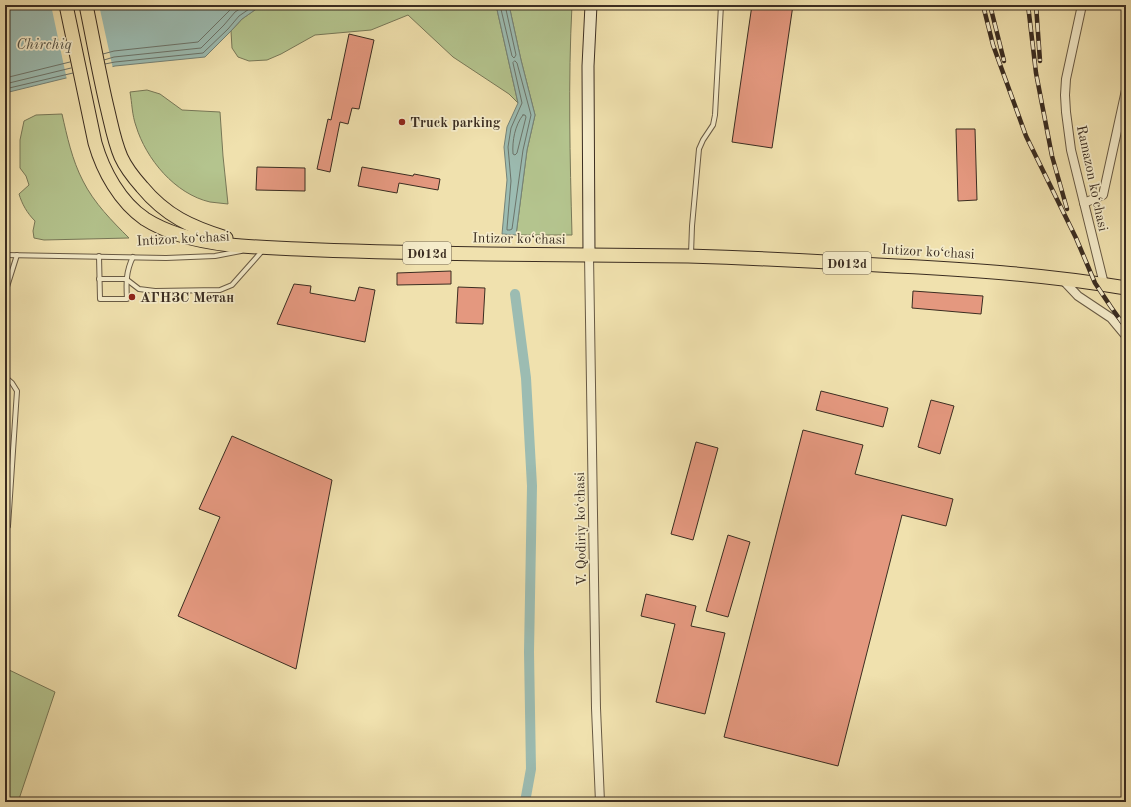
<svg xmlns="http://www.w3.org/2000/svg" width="1131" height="807" font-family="'Old Standard TT',serif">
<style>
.green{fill:#b4c48e;stroke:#787858}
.water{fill:#9cbcb2;stroke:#758378}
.pier{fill:#f0e1ae}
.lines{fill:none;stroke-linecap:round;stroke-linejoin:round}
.shore{stroke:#6c746a;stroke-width:1}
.canal{stroke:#9cbcb2;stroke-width:10}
.building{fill:#e4987f;stroke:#3b2d21}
.lane-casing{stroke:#685a44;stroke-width:6}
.street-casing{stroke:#685a44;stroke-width:10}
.secondary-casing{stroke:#3b2d21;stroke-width:13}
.primary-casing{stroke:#3b2d21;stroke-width:15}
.lane{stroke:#f5ecca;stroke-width:4}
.street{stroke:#f5ecca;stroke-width:8}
.secondary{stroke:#f5ecca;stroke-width:11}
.primary{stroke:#f0e1ae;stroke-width:13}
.rail-casing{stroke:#3b2d21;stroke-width:4.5}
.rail{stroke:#f5ecca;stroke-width:3;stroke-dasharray:9;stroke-linecap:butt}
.poi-dot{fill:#8f2418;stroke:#f5ecca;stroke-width:1.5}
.labels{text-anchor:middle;stroke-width:3.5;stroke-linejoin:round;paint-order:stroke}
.shield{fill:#f5ecca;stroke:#736654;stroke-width:1}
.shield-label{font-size:13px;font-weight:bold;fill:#3b2d21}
.poi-label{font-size:14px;font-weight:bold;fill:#3b2d21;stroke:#f5ecca;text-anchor:start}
.street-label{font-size:14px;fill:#3b2d21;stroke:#f5ecca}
.water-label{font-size:15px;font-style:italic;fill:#535145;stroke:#f5ecca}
</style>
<rect width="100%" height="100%" fill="#f0e1ae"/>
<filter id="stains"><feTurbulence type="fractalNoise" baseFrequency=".005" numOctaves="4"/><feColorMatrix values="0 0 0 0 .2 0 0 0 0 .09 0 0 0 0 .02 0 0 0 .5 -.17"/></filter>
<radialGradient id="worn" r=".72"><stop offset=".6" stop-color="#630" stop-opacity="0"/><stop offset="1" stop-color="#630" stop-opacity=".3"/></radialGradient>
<!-- green -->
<g class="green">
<path d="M 262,5 L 496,5 L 518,103 L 509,94 L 453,57 L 408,15 L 371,30 L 315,35 L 281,54 L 267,60 L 249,61 L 238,57 L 232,48 L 231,31 L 242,19 Z"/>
<path d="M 509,5 L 572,5 C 568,82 570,158 572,235 L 516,235 L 527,150 L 535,115 L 521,60 Z"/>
<path d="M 147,90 L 160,94 L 182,110 L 220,112 L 223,156 L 228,204 C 222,203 216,203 210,202 C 175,194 146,159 136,126 C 132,115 132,103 130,92 Z"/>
<path d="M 62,114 C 67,136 72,160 83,181 C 94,203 112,221 129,238 L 44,240 L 34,238 L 33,231 L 35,221 C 27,213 22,204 19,194 L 29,185 L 26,176 L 20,168 L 20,140 L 24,121 L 36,115 Z"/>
<path d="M 5,668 L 55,692 L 18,802 L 5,802 Z"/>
</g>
<!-- water -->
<g class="water">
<path d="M 5,5 L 262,5 L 242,19 L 231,31 L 205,57 L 115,66 L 5,93 Z"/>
<path d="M 496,5 L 509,5 L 521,60 L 535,115 L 527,150 L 516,235 L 502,234 L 507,180 L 504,147 L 507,127 L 518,103 Z"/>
</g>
<!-- pier -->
<path class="pier" d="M 51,5 L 99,5 L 113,69 L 67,80 Z"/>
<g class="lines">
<!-- shore -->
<g class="shore">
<path d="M 500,5 L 512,56 L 514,58 L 516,55 L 505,5"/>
<path d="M 103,54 L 114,51 L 198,42 L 235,5"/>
<path d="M 104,60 L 114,57 L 201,48 L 224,25 L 235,12 L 246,5"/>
<path d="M 515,61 L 517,63 L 531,115 L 523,150 L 512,229 L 510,230 L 507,230 L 507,228 L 511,181 L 508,147 L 511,128 L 522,103 L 513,63 Z"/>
<path d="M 105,64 L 115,62 L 203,53 L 228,29 L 239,16 L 255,5"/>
<path d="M 5,78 L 70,62"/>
<path d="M 5,84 L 71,68"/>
<path d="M 5,89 L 73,73"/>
<path d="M 523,115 L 525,115 L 526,117 L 517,153 L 515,155 L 513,154 C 512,141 515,125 523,115 Z"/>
</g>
<!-- canal -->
<path class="canal" d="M 515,294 L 526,378 L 532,486 L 529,652 L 531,769 L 525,802"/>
</g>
<!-- building -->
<g class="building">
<path d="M 752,5 L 793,5 L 772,148 L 732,142 Z"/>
<path d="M 349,34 L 374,40 L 359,109 L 352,108 L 348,124 L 340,122 L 330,172 L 317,169 L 328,119 L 331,120 Z"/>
<path d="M 956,129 L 975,129 L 977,200 L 958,201 Z"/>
<path d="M 257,167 L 305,168 L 305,191 L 256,190 Z"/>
<path d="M 362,167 L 413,176 L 414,174 L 440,179 L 438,190 L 399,183 L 397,193 L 358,186 Z"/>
<path d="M 451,271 L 451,284 L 397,285 L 397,273 Z"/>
<path d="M 294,284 L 311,286 L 310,293 L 355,301 L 359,287 L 375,290 L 365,342 L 277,324 Z"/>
<path d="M 458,287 L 485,288 L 483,324 L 456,323 Z"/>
<path d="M 913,291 L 983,296 L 981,314 L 912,308 Z"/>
<path d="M 821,391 L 888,408 L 883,427 L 816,410 Z"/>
<path d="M 931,400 L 954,406 L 940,454 L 918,447 Z"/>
<path d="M 803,430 L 863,445 L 855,474 L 953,499 L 946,526 L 902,515 L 838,766 L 724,737 Z"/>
<path d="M 232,436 L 332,480 L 296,669 L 178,616 L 220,517 L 199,509 Z"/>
<path d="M 696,442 L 718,448 L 693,540 L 671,534 Z"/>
<path d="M 728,535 L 750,542 L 728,617 L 706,611 Z"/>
<path d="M 646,594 L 696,606 L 691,626 L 725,633 L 705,714 L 656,702 L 675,624 L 641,616 Z"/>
</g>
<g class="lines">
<defs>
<g id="lane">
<path d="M 691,254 L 692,226 L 699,149 L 703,140 L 713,125 L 715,115 L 721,5"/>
<path d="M 5,255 L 166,258 L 215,256 L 241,251"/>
<path d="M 99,256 L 100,299 L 127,299 C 126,283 126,271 133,257"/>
<path d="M 99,279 L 126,279 L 139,289 L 155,291 L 220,290 L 232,285 L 263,250"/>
<path d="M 5,293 L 17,255"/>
<path d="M 5,377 L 12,383 L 17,391 L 8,526"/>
</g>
<g id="street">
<path d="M 1082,5 L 1066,79 L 1065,95 L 1066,112 L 1071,150 L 1104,284"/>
<path d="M 1084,203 L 1103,195 L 1126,90"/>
<path d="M 589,255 L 596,708 L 600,802"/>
<path d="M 1061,278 L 1078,296 L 1111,318 L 1126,336"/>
</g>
<path id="secondary" d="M 589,255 L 588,66 L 591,5"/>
<g id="primary">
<path d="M 66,5 L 95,143 C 103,171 120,202 145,219 C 156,226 168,231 180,235 C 218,247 258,247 298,249 C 361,252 424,253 487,254 C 554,255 621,255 688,256 C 751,258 815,261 878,265 C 961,269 1044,274 1126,288"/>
<path d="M 86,5 C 93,39 99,73 107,107 C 111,123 114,141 121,157 C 126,168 134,178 142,187 C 166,216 191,227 226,238"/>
</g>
</defs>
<!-- lane casing -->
<use href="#lane" class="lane-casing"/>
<!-- street casing -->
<use href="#street" class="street-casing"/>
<!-- secondary casing -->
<use href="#secondary" class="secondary-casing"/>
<!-- primary casing -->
<use href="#primary" class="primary-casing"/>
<!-- lane -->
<use href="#lane" class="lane"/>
<!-- street -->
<use href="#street" class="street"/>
<!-- secondary -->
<use href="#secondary" class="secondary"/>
<!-- primary -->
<use href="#primary" class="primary"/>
<defs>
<g id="rail">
<path d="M 983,5 L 993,45 L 1026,136 L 1076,238 L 1095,283 L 1111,307 L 1126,328"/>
<path d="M 990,5 L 1004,61"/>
<path d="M 1028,5 L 1036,73 L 1052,156 L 1067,209"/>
<path d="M 1036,5 L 1040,61"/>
</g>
</defs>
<!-- rail casing -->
<use href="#rail" class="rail-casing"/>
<!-- rail -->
<use href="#rail" class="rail"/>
</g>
<!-- markers -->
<g class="poi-dot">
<circle cx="402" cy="122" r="4"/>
<circle cx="132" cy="297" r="4"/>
</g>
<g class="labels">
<!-- shield labels -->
<g class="shield">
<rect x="403" y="242" width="48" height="22" rx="3"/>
<rect x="823" y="252" width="48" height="22" rx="3"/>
</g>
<g class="shield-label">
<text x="427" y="258">D012d</text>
<text x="847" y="268">D012d</text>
</g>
<!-- poi labels -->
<g class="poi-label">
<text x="410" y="127">Truck parking</text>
<text x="140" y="302">АГНЗС Метан</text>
</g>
<!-- street labels -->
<g class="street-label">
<text transform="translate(1093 178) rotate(78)" y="5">Ramazon ko‘chasi</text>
<text transform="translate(183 238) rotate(-3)" y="5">Intizor ko‘chasi</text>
<text transform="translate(519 238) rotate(1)" y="5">Intizor ko‘chasi</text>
<text transform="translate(928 251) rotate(3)" y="5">Intizor ko‘chasi</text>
<text transform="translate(580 529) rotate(-91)" y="5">V. Qodiriy ko‘chasi</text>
</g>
<!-- water labels -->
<g class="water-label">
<text x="44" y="49">Chirchiq</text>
</g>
</g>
<!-- margin -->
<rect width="1131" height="807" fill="none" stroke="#f0e1ae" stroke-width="20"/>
<rect x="6" y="6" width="1119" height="795" fill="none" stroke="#3b2d21" stroke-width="2"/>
<rect x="10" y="10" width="1111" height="787" fill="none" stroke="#3b2d21"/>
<rect width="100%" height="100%" filter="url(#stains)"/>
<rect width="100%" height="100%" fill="url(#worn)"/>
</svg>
